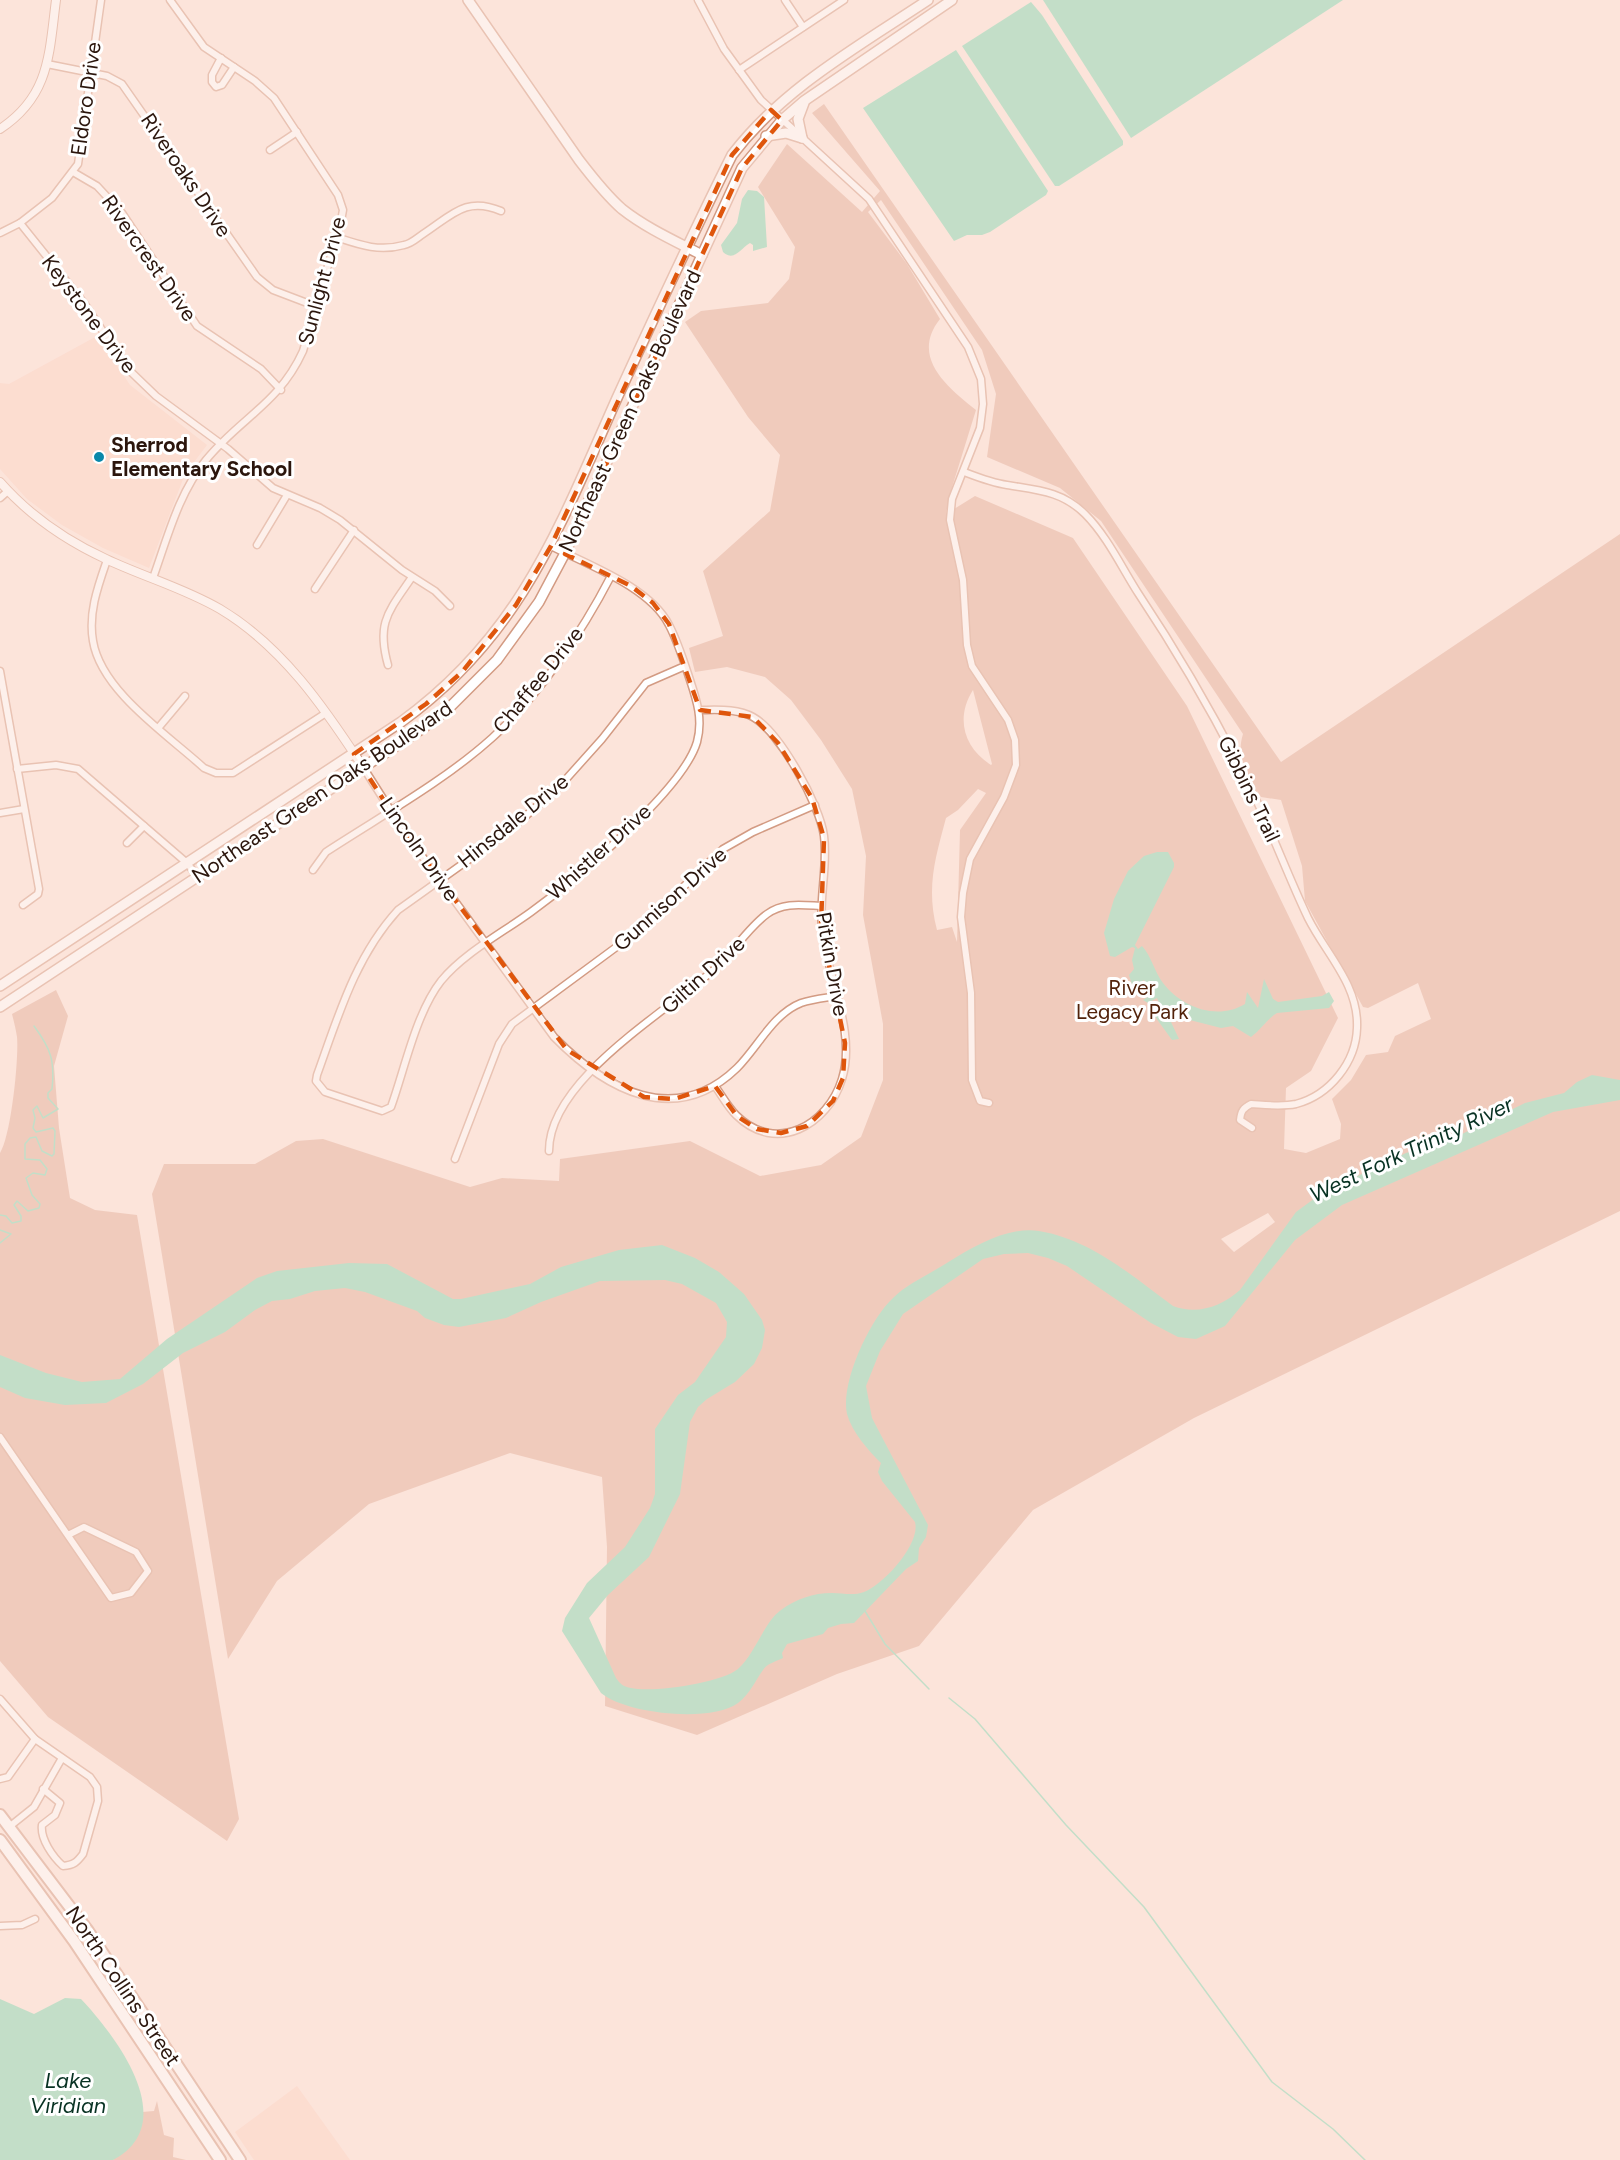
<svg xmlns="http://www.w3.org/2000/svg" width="1620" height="2160" font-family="Figtree,sans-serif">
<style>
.built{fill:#fcd4c3}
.green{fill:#e2ae98;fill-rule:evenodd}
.water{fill:#7fd8b1}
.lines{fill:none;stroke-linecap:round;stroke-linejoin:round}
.stream{stroke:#7fd8b1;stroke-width:1.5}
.minor-casing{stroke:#d39b83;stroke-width:9}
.tertiary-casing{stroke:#d39b83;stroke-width:10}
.secondary-casing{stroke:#d39b83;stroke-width:12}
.primary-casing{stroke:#d39b83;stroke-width:14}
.minor{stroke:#fff;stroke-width:6}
.tertiary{stroke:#fff;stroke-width:8}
.secondary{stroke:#fff;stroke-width:9}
.primary{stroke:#fff;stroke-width:10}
.marked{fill:none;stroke:#df560c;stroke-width:4.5;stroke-dasharray:12 8;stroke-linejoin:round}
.poi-dot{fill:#0988aa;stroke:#fff;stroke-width:2}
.labels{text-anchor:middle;stroke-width:6;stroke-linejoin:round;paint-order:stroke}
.street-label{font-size:21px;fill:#2b160d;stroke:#fff}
.poi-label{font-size:21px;font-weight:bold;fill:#2b160d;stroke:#fff;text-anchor:start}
.park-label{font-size:21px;fill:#53230b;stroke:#fff}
.water-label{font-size:22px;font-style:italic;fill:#083223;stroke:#fff}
</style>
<rect width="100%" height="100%" fill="#fce4da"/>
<!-- built -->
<g class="built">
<path d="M 97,336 L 130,385 L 207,445 L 185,474 L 149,568 L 103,548 L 62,525 L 27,499 L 0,469 L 0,383 L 9,384 Z"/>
<path d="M 297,2086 L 350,2160 L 254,2160 L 235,2132 Z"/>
</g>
<!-- green -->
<g class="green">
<path d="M 824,104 L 1281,762 L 1620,534 L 1620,1211 L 1194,1418 L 1033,1510 L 919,1646 L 837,1674 L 697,1735 L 605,1706 L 607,1547 L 602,1477 L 510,1453 L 369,1504 L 277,1581 L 228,1659 L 152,1194 L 164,1164 L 255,1164 L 296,1141 L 323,1139 L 470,1187 L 502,1178 L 559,1181 L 560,1159 L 690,1141 L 760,1176 L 821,1165 L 861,1137 L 883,1080 L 883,1024 L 863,915 L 866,856 L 852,789 L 821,740 L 791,700 L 765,677 L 727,667 L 695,672 L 689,648 L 723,636 L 703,571 L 770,511 L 780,455 L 748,417 L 685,322 L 701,311 L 768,303 L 789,279 L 795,247 L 758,187 L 787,144 L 862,212 L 880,191 L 812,113 ZM 881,200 L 982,350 L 996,394 L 987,457 L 1060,488 L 1101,521 L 1243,734 C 1235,760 1248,777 1261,797 L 1281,800 L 1302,866 L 1305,901 L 1363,1007 L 1368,1008 L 1418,983 L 1431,1019 L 1395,1036 L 1388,1052 L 1366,1055 L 1351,1080 L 1332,1099 L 1341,1124 L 1340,1139 L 1306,1153 L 1284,1149 L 1286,1088 L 1311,1071 L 1338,1018 L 1187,706 L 1073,538 L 975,496 L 946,514 L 949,497 L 976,410 C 947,387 910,357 940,319 L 907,264 L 868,212 ZM 973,690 L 992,764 L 991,765 C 964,748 955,718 973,690 ZM 978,789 L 986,793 L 960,830 L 957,942 L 952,927 L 937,930 C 926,888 935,859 946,818 L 958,810 ZM 1268,1213 L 1275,1222 L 1234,1252 L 1221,1239 Z"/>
<path d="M 56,990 L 68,1016 L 54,1066 L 59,1128 L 70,1198 L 95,1210 L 137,1215 L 239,1819 L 227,1841 L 48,1717 L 0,1661 L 0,1153 C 11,1136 19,1059 17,1037 C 16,1030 14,1022 12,1014 Z"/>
<path d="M 157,2101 L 164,2135 L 174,2138 L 173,2157 L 186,2160 L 113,2160 L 142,2120 L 142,2112 L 154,2111 Z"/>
</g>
<!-- water -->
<g class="water">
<path d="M 1043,0 L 1343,0 L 1131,138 Z"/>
<path d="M 1031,2 L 1042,15 L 1123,141 L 1123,145 L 1059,186 L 1055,186 L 962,46 Z"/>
<path d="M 956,50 L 1048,191 L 1046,195 L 990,232 L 982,235 L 967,235 L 954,241 L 863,108 Z"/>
<path d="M 748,190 L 757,191 L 764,197 L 767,247 L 753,251 L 753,245 L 750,243 C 740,249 734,262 723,252 L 721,245 L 737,223 L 742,199 Z"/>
<path d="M 1157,852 L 1168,852 L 1174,863 L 1174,867 L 1135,945 L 1138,949 L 1142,946 C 1152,957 1154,971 1163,983 C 1181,1007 1217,1021 1245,1004 L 1247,992 L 1258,1008 L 1264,979 L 1273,999 L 1278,1002 L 1322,996 L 1329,992 L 1334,1001 L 1329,1008 L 1277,1013 C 1267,1019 1261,1030 1251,1037 L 1233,1026 L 1221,1028 L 1186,1019 L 1175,1011 L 1164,1011 L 1164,1006 L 1157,1011 L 1161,1017 L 1171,1022 L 1179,1039 L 1172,1040 L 1151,1011 L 1160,1005 L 1157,998 L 1148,1003 L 1143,1000 L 1152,994 L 1144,980 L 1133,988 L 1129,975 L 1134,969 L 1132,960 L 1135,948 L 1132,947 L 1115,957 L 1110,956 L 1104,933 L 1114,899 L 1128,871 L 1144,856 Z"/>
<path d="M 1592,1075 L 1620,1080 L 1620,1100 L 1553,1112 L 1342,1205 L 1295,1240 L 1225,1326 L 1196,1339 L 1178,1337 L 1151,1323 L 1067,1266 L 1048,1258 L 1028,1253 L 1004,1254 L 983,1259 L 903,1314 L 880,1351 L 866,1386 L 872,1418 L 928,1525 L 926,1537 L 919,1548 L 918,1561 L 906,1569 L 854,1623 L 841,1624 L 828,1628 L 823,1634 L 787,1644 L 782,1653 L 783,1658 C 777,1661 766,1664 763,1670 C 755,1681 750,1694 738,1703 C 711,1723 626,1714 601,1693 L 562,1631 L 565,1618 L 587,1583 L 625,1547 L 650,1508 L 655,1494 L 655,1429 L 678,1395 L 695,1382 L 726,1337 L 727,1322 L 716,1303 L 682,1284 L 665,1280 L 600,1281 L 541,1302 L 506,1318 L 459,1327 L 444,1325 L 425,1318 L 417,1311 L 365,1292 L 345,1288 L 315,1291 L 290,1299 L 272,1301 L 255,1310 L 225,1332 L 183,1353 L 143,1384 L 106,1403 L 65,1405 L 25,1398 L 0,1387 L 0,1355 L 46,1373 L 82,1382 L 120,1379 L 167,1339 L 257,1278 L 277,1271 L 349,1263 L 387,1264 L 453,1299 L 461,1299 L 530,1284 L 561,1267 L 619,1250 L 662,1245 L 695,1258 L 719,1272 L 744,1294 L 762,1320 L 765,1330 L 762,1348 L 754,1364 L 735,1382 L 707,1399 L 698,1407 L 690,1422 L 680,1494 L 649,1557 L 608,1595 L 589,1618 L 616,1678 C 620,1684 624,1687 631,1688 C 652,1693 721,1683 738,1669 C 755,1654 764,1622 781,1610 C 796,1599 813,1593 832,1593 C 843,1593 853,1596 864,1592 C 883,1585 921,1544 915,1522 L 882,1481 L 878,1472 L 881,1463 C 868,1450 852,1432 847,1414 C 840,1383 870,1319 893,1298 C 908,1283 932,1273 950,1261 C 975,1246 1009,1226 1039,1231 C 1092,1240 1132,1276 1173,1306 C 1197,1315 1221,1307 1240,1290 L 1296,1212 L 1322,1193 L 1406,1153 L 1462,1134 L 1525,1103 L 1564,1093 L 1577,1082 Z"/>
<path d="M 65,1998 L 81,1999 C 115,2035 183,2123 113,2160 L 0,2160 L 0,1999 L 34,2014 Z"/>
</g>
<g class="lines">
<!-- stream -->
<g class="stream">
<path d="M 0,1215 L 6,1216 L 12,1223 L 21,1221 L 21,1216 L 14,1205 L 17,1201 L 28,1211 L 39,1208 L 40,1204 L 32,1195 L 26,1178 L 33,1173 L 45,1175 L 47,1169 L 40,1160 L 25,1159 L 25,1144 L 30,1138 L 36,1137 L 42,1151 L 52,1156 L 54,1154 L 55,1131 L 53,1128 L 36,1132 L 33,1128 L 35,1118 L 33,1110 L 37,1106 L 43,1118 L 58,1109 L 48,1098 L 48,1093 L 52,1089 C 55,1061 51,1049 34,1026"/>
<path d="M 0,1230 L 11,1234 L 0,1243"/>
<path d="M 865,1611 L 885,1644 L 929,1689"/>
<path d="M 949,1698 L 975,1719 L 1066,1825 L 1144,1907 L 1272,2082 L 1333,2129 L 1365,2160"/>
</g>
<defs>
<g id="minor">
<path d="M 698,0 L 724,49 L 761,100 L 869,199 L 968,347 L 981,379 L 983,404 L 980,428 L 952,499 L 950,520 L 963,580 L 967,645 L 972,666 L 1008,720 L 1015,740 L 1016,765 L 1004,797 L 970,859 L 963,893 L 961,917 L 971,993 L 972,1080 L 980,1101 L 989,1103"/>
<path d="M 785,0 L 803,27"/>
<path d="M 221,58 L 212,75 L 212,82 L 216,87 L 222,85 L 234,67"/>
<path d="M 47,64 L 107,76 L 122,84 L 257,277 L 273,290 L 315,306"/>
<path d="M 739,70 L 844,0"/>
<path d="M 270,150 L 297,132"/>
<path d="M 73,172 L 97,186 L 122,213 L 197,326 L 261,369 L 281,390"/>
<path d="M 20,223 L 84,303 L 128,369 L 156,396 L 228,449 L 273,488 L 320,508 L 340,520 L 402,570 L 435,591 L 450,606"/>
<path d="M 0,233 L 20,223 L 52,198 L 78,164 L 101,0"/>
<path d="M 336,237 C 360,245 379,252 404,245 C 411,244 417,238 423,234 C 452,215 466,196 501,211"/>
<path d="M 964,472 C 977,477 992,483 1007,485 C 1037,490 1062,491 1085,514 C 1107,536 1122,568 1138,593 C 1180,656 1218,722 1251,789 C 1272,832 1288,876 1308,918 C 1326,954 1359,985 1357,1028 C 1356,1062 1330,1095 1296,1104 C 1281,1107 1266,1105 1251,1104 C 1243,1108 1241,1111 1240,1120 L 1252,1128"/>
<path d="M 0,498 L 8,491"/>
<path d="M 257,545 L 287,495"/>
<path d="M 551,546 C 588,565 650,587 669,625 C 678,642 684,662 690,680 C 697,701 703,720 697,742 C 683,790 574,881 531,912 C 502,933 464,953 441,981 C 416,1013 405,1068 391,1107 L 382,1111 L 325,1092 L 316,1081 L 317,1075 C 338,1017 355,957 398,910 L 506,833 L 559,787 L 602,739 L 646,683 L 685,666"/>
<path d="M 107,560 C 98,586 88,613 93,641 C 101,691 168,735 204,768 L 216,773 L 233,773 L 326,713"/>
<path d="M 153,578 C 167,539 179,492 206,460 C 240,418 279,404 303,351 L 341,221 L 343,210 L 338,195 L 274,98 L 255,81 L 204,47 L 170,0"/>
<path d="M 315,589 L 354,530"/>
<path d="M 388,665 C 376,622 389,611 412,577"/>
<path d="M 0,671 L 39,889 L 38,894 L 23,905"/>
<path d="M 699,710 C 716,710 737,708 753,717 C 780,732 820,805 824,836 C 828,866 819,897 822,927 C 826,975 857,1031 842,1079 C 828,1125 776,1155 736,1115 C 728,1107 722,1096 715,1086"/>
<path d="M 159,727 L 185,696"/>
<path d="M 363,767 L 403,830 L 554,1037 C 606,1090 675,1128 737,1068 C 758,1047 773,1014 801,1003 C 813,999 825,998 837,996"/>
<path d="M 17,769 L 56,765 L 78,769 L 187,863 L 197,876"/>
<path d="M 0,813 L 24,809"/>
<path d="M 127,843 L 144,826"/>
<path d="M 313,870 L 326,852 C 381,816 443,782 492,738 C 540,694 581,634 611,576"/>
<path d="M 549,1151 C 549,1079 667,1012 717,967 C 734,951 748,928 767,914 C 783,902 802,905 820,906"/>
<path d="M 455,1159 L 499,1044 L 512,1024 L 634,934 L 723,849 L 753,832 L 815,805"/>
<path d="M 0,1437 L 111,1598 L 131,1593 L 148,1571 L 136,1552 L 84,1527 L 68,1535"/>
<path d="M 0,1699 L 35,1739 L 90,1777 L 97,1787 L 98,1801 L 83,1854 C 77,1862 74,1865 63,1866 C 53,1857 40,1839 42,1825 L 55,1815 L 60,1803 L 43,1789"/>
<path d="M 0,1779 L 8,1777 L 35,1739"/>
<path d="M 9,1827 L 34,1807 L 62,1758"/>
<path d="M 0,1926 L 22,1925 L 35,1919"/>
</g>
<g id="tertiary">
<path d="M 0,129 C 50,96 49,54 56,0"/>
<path d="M 0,482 C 29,515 67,541 106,559 C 144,577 184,588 220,609 C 282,646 324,707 363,767"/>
</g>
<g id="secondary">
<path d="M 468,0 L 579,160 C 592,177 606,195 622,209 C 646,228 675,241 702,255"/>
<path d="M 766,136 L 786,133 L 802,138"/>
<path d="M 802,138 L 798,119 L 804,103"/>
<path d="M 0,986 L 401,722 C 521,635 559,528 617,398 C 654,317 692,235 732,155 C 783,88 859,46 928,0"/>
<path d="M 0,1007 L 423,728 L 451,706 L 497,660 L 539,602 L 565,553 L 742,168 L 782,120 L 804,101 L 952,0"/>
</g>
<g id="primary">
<path d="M 0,1815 L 88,1931 L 240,2160"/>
<path d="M 0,1840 L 74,1941 L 220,2160"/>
</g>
</defs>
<!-- minor casing -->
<use href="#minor" class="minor-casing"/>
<!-- tertiary casing -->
<use href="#tertiary" class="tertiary-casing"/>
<!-- secondary casing -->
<use href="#secondary" class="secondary-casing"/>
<!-- primary casing -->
<use href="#primary" class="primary-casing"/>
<!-- minor -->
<use href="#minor" class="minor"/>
<!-- tertiary -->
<use href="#tertiary" class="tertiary"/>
<!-- secondary -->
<use href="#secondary" class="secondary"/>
<!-- primary -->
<use href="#primary" class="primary"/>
</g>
<!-- marked area -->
<path d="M0 0H1620V2160H0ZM 771,110 L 782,120 L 742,168 L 565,554 L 631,586 L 653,603 L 669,624 L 700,710 L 753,717 L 778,743 L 812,798 L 824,838 L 821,926 L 845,1043 L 843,1078 L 833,1101 L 807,1126 L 781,1133 L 757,1129 L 737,1116 L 715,1086 L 674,1099 L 644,1097 L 567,1050 L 403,830 L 354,754 L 426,704 L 462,672 L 516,605 L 551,546 L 732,155 Z" fill="#fce4da" fill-opacity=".55" fill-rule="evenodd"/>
<path class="marked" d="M 771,110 L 782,120 L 742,168 L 565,554 L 631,586 L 653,603 L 669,624 L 700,710 L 753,717 L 778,743 L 812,798 L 824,838 L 821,926 L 845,1043 L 843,1078 L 833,1101 L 807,1126 L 781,1133 L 757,1129 L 737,1116 L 715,1086 L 674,1099 L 644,1097 L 567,1050 L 403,830 L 354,754 L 426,704 L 462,672 L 516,605 L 551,546 L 732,155 Z"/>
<!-- markers -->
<circle class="poi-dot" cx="99" cy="457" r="6"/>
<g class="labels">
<!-- street labels -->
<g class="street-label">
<text transform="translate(86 99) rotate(-82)" y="7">Eldoro Drive</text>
<text transform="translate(186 175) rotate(56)" y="7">Riveroaks Drive</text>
<text transform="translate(149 258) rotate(55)" y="7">Rivercrest Drive</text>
<text transform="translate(322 281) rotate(-75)" y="7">Sunlight Drive</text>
<text transform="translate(89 314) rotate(53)" y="7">Keystone Drive</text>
<text transform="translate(630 411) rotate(-65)" y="7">Northeast Green Oaks Boulevard</text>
<text transform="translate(538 680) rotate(-51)" y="7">Chaffee Drive</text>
<text transform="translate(1249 789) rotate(64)" y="7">Gibbins Trail</text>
<text transform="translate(322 792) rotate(-34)" y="7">Northeast Green Oaks Boulevard</text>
<text transform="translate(513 821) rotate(-39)" y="7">Hinsdale Drive</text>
<text transform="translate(419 849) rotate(55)" y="7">Lincoln Drive</text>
<text transform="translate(599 852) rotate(-42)" y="7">Whistler Drive</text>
<text transform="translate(670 899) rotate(-42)" y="7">Gunnison Drive</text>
<text transform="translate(832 964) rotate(80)" y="7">Pitkin Drive</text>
<text transform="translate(703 975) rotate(-42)" y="7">Giltin Drive</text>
<text transform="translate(123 1986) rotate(56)" y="7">North Collins Street</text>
</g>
<!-- poi labels -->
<g class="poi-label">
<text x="111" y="452">Sherrod<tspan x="111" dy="24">Elementary School</tspan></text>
</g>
<!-- park labels -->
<g class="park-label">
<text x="1132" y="995">River<tspan x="1132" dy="24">Legacy Park</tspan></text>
</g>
<!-- water labels -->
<g class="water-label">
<text transform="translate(1411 1149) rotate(-25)" y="8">West Fork Trinity River</text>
<text x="68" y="2088">Lake<tspan x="68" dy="25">Viridian</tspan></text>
</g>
</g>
</svg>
